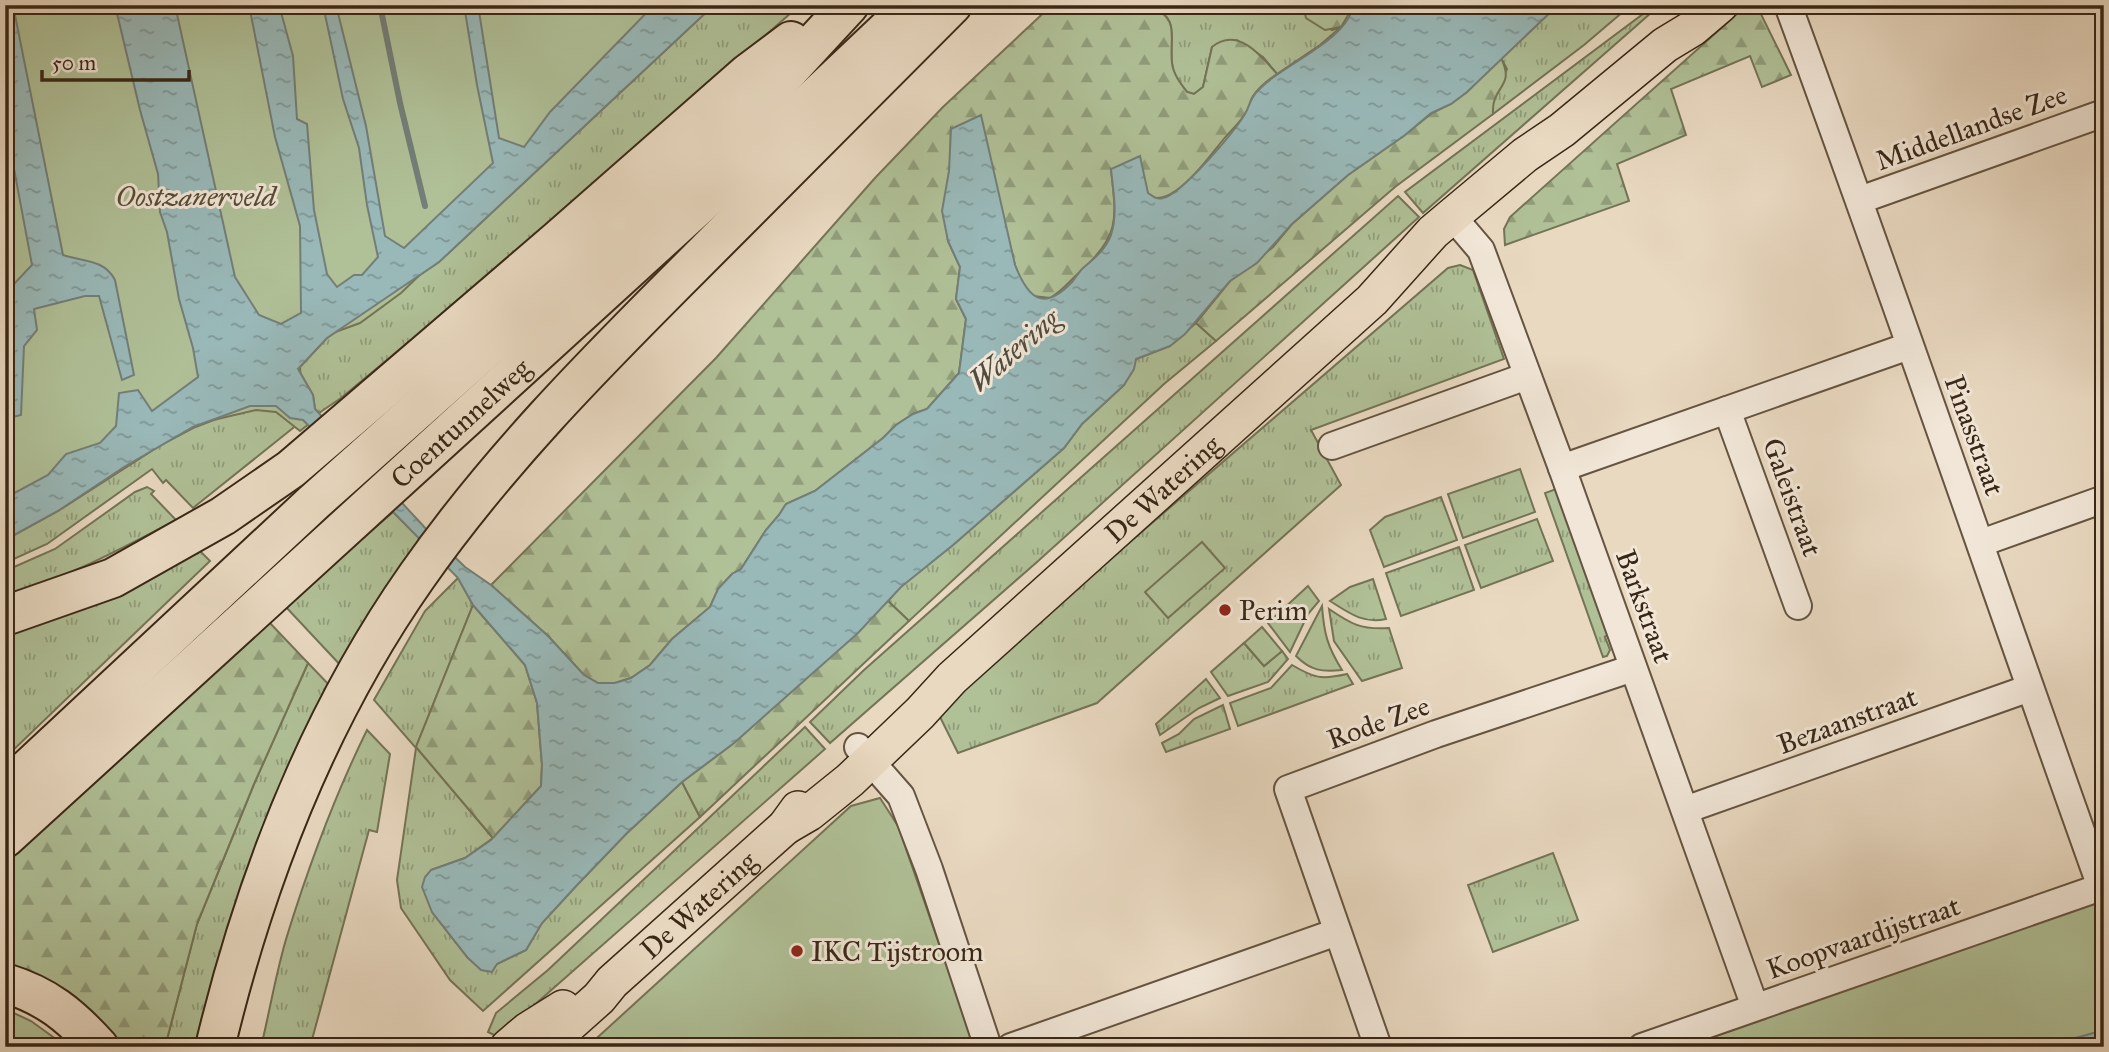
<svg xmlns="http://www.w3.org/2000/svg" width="2109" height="1052" font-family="'IM FELL Great Primer',serif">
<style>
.grass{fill:url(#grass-tufts);stroke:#747456;stroke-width:2}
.forest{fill:url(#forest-firs);stroke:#747456;stroke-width:2}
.green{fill:#b0c097;stroke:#747456;stroke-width:2}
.water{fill:url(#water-ripples);stroke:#737f78;stroke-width:2}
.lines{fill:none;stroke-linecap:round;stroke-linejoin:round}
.stream{stroke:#737f78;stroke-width:6}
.minor-casing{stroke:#655441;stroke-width:30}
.major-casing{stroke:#392716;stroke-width:38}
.highway-casing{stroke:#392716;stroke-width:42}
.minor{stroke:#f1e6d7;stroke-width:26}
.major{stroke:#e9d9c1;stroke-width:35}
.highway{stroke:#e9d9c1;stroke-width:38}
.poi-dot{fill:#8f2418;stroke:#f1e6d7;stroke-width:2.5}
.labels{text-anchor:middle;stroke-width:6;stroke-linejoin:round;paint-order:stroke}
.street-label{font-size:28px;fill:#392716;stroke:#f1e6d7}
.park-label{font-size:28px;font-style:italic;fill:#574d36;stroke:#f1e6d7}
.poi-label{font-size:28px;fill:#392716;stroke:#f1e6d7;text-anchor:start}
.water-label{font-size:30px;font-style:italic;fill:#514c3f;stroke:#f1e6d7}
</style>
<defs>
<pattern id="grass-tufts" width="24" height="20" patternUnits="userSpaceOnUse" patternTransform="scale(1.75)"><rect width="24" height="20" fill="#b0c097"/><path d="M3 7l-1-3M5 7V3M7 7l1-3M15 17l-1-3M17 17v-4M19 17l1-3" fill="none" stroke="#909c7a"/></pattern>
<pattern id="forest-firs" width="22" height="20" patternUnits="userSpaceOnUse" patternTransform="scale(1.75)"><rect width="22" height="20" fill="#b0c097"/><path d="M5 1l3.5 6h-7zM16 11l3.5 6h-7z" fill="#909c7a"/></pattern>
<pattern id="water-ripples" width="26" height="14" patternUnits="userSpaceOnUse" patternTransform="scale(1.75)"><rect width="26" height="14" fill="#99b9b9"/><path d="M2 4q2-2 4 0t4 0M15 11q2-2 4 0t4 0" fill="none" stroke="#7e9695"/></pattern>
</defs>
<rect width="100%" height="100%" fill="#e9d9c1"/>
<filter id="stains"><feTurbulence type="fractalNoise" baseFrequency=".00286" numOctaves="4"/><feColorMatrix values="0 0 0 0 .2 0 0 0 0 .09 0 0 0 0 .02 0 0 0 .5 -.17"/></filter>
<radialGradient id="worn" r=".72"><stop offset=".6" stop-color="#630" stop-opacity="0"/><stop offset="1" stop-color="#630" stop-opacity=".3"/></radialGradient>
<!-- grass -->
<g class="grass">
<path d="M 714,5 L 800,5 L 543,231 L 341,398 L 319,413 L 315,409 L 313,395 L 298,369 L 327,338 L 439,262 Z"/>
<path d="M 1150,5 L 1303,5 L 1332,30 L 1341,27 L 1320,45 L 1277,74 L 1263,57 L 1237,40 L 1212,47 L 1203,87 L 1194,94 L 1187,92 C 1180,84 1173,74 1172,63 C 1169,35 1181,20 1150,5 Z"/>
<path d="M 1558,5 L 1631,5 L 1584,45 L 1493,114 L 1492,102 L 1507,69 L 1501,58 Z"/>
<path d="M 1655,5 L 1660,5 L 1423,213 L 1405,192 Z"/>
<path d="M 1398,196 L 1419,217 L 1037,562 L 830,743 L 810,722 L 864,670 Z"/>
<path d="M 1460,265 L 1473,270 L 1504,359 L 1311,430 L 1341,485 L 1097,703 L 958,753 L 936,709 L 1448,268 Z"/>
<path d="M 1196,323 L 1216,341 L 1164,384 L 909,621 L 888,601 L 900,587 L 953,545 L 1064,448 L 1082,424 L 1124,385 L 1136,359 L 1170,346 Z"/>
<path d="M 250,406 L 276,406 L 303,420 L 193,508 L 166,480 L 163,483 L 152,469 L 47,544 L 5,563 L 5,540 L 58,511 L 161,445 L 193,428 Z"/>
<path d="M 1520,469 L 1535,512 L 1463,538 L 1448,494 Z"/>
<path d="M 147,487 L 154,491 L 151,494 L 176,520 C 121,549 65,579 5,596 L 5,571 L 55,549 L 135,492 Z"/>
<path d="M 1559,488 L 1611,633 L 1605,637 L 1610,650 L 1607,656 L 1603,657 L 1545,493 Z"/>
<path d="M 1441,497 L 1457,540 L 1384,567 L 1370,530 L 1385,517 Z"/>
<path d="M 393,512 L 422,541 L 344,669 L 285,606 Z"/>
<path d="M 1537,519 L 1553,561 L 1481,588 L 1465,545 Z"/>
<path d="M 1459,547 L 1474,590 L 1401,616 L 1386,573 Z"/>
<path d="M 197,548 L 210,561 L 5,758 L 5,633 Z"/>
<path d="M 458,578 L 473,605 L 416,747 L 493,838 L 465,858 L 431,870 L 432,912 L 468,958 L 497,964 L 526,950 L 542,923 L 577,885 L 627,833 L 682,782 L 700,817 L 483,1011 L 450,980 L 401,908 L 397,880 L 416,748 L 374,700 L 425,611 Z"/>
<path d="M 1373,579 L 1386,619 C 1363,624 1349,613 1330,601 L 1350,587 Z"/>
<path d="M 1329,609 C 1351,624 1361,630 1389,628 L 1402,668 L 1362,681 L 1334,641 Z"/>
<path d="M 1244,643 L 1264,666 L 1282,651 L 1288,659 L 1268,682 L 1228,696 L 1211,672 Z"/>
<path d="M 308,663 L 334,690 L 202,1047 L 165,1047 L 197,924 L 254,784 Z"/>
<path d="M 1292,665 C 1314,678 1321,680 1347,674 L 1353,684 L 1238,726 L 1230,703 L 1271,688 Z"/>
<path d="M 1206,679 L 1220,698 L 1199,708 L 1160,735 L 1156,724 Z"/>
<path d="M 1223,705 L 1230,729 L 1166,752 L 1162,743 L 1179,734 L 1194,719 Z"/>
<path d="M 805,727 L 825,749 L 498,1037 L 488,1032 L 496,1013 L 548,970 Z"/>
<path d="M 367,730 L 390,754 L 377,832 L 369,830 L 310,1047 L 261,1047 C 270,1010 276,972 287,936 C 309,865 334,797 367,730 Z"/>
<path d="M 1553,853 L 1578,920 L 1493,952 L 1468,885 Z"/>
<path d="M 5,1009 L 31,1021 L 67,1047 L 5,1047 Z"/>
</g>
<!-- forest -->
<g class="forest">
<path d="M 1052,5 L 1150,5 C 1181,20 1169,36 1172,63 C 1173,74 1181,84 1187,92 L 1194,94 L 1203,87 L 1212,47 C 1237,26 1261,55 1277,74 C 1268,80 1259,87 1253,96 C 1250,100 1250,106 1247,111 C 1241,122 1231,130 1223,140 C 1209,157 1179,200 1155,198 L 1111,169 C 1116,217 1121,234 1083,269 C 1071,279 1064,290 1050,298 L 1033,296 L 1023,286 L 1015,265 L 1001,208 L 951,129 L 948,241 L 960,267 L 956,299 L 966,319 L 959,373 L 927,409 L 913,414 L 896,425 L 883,438 L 815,491 L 786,504 L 779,515 L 766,530 L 741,569 L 732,574 L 718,589 L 710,607 L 672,639 L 650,665 L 631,678 L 615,683 L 598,683 L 584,675 L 548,636 L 491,585 L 716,358 L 875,178 L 943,107 Z"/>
<path d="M 1303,5 L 1353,5 L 1353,7 L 1341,27 L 1325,30 L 1306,18 Z"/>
<path d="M 1747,5 L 1758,8 L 1791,75 L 1762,87 L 1750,56 L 1671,89 L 1686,135 L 1617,164 L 1629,201 L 1505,245 L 1504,229 L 1510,217 Z"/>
<path d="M 1501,58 C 1516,88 1491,85 1493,114 L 1395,187 L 1216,341 L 1196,323 L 1230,281 L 1273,247 L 1292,224 L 1348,175 L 1405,135 L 1432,113 L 1451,104 L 1467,92 Z"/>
<path d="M 888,601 L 909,621 L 700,817 L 682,782 L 734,743 Z"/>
<path d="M 473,605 L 525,665 L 537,703 L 542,765 L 541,786 L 493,838 L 416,747 Z"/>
<path d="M 268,621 L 308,663 L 254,784 L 197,924 L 165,1047 L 105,1047 L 5,977 L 5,862 Z"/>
</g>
<!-- green -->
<g class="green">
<path d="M 5,5 L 709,5 L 451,245 L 401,293 L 360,323 L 327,335 L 300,366 L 301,384 L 319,416 L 300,431 L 276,412 L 256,410 L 192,425 L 5,536 Z"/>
<path d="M 1202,542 L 1225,568 L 1168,618 L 1145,592 Z"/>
<path d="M 1308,586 L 1319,601 L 1308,614 L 1290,652 L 1268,623 Z"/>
<path d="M 1322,606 C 1324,633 1327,646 1342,670 C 1322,672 1311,671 1296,656 Z"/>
<path d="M 1262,627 L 1282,651 L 1264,666 L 1244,643 Z"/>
<path d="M 880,798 L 898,826 L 975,1047 L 587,1047 L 851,806 Z"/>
<path d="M 2104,896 L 2104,1047 L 1684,1047 L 1765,1019 L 1777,1012 Z"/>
</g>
<!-- water -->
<g class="water">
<path d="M 5,5 L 13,5 L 63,255 C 84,262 104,259 115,280 L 134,375 L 122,380 L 99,296 L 85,296 L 34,309 L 37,330 L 24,346 L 21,415 L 5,419 L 5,284 L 14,284 L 32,265 L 5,121 Z"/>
<path d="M 115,5 L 175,5 L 235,277 L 259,315 L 281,324 L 301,313 L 300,226 L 275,137 L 249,5 L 279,5 L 293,56 L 297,119 L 307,124 L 314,210 L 327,274 L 337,287 L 354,275 L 362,275 L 378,257 L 367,205 L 359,148 L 343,99 L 323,5 L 336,5 L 366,126 L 385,236 L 404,248 L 493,163 L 477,85 L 464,5 L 478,5 L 499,138 L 524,147 L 550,112 L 654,5 L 714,5 L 439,262 L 327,338 L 298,369 L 313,395 L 315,409 L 428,531 L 465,567 L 491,585 L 548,636 L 584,675 L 598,683 L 615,683 L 631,678 L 650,665 L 672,639 L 710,607 L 718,589 L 732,574 L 741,569 L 766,530 L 779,515 L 786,504 L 815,491 L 883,438 L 896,425 L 913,414 L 927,409 L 959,373 L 966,319 L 956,299 L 960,267 L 948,241 L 942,211 L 949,171 L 951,129 L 981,115 L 1015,265 C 1028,298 1043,313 1073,281 C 1076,277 1079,272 1083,268 C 1094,259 1106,249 1111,235 C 1118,213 1113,191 1111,169 L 1140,156 L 1148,193 C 1152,196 1157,200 1163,198 C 1182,194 1234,132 1245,114 C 1249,107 1250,100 1255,94 C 1277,66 1349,41 1353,5 L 1558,5 L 1467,92 L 1451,104 L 1431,113 L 1405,135 L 1348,175 L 1292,224 L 1257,263 L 1230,281 L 1185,334 L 1170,346 L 1136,359 L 1134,369 L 1124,385 L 1082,424 L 1064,448 L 953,545 L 901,587 L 858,633 L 734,743 L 682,782 L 627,833 L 577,885 L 542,923 L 526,950 L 497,964 L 492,972 L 481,970 L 468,958 L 432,912 L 422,887 L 425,877 L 431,870 L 465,858 L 491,840 L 541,786 L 542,765 L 537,703 L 525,665 L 473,605 L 458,578 L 303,420 L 290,418 L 276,406 L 250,406 L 193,427 L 124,467 L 58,511 L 5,540 L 5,498 L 48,475 L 66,454 L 100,443 L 116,426 L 119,393 L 138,390 L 152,411 L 198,377 L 193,348 L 179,299 L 167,232 L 160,212 L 158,174 L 140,110 Z"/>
<path d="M 2104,1030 L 2104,1047 L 2043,1047 Z"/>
</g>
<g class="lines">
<!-- stream -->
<path class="stream" d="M 380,5 L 400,103 L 425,206"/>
<defs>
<g id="minor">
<path d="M 1788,5 C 1896,298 1996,594 2101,887"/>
<path d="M 1860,200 L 2104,113"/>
<path d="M 1452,216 L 1481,250 L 1562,468 L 1755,1007"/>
<path d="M 1727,410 L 1798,606"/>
<path d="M 1332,446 L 1527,376"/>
<path d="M 1562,468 L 1909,346"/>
<path d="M 1981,543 L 2104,499"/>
<path d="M 858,747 L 901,796 L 929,869 L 988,1047"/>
<path d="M 1685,810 L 2030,688"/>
<path d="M 1011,1047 L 1337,932"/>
<path d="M 1378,1047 L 1288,789 L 1436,734 L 1633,668"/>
<path d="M 1642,1047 L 2104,886"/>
</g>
<g id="major">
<path id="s1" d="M 785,827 L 809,813 L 850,780 L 920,713 L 952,678 L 1372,300 L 1433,232 L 1452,216 L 1525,155 L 1562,130 L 1665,45 L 1693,28 L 1720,5"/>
<path d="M 508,1047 L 528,1030 L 563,1008"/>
<path id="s2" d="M 544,1047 L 599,998 L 612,982 L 785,827 L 798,809"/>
</g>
<g id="highway">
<path d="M 5,616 L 113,578 L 223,516 L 291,469 L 558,240 L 747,74 L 791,41"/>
<path d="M 5,790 L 314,502 L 626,224 L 765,96 L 849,5"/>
<path id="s3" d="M 5,838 L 766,144 L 913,5"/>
<path d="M 5,983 C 47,996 70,1015 99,1047"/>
<path d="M 215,1047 C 255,880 318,717 417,576 C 496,463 592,366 689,269 C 777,181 864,93 952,5"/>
</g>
</defs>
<!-- minor casing -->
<use href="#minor" class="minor-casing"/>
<!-- major casing -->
<use href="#major" class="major-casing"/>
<!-- highway casing -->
<use href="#highway" class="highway-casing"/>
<!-- minor -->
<use href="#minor" class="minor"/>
<!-- major -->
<use href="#major" class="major"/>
<!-- highway -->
<use href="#highway" class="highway"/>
</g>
<!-- markers -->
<g class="poi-dot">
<circle cx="1225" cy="610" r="7"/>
<circle cx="797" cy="951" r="7"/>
</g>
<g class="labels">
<!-- street labels -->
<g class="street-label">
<text transform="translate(1971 127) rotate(-20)" y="10">Middellandse Zee</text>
<text dy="10" stroke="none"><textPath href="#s3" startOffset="616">Coentunnelweg</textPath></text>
<text transform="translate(1975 435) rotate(70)" y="10">Pinasstraat</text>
<text dy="10" stroke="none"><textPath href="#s1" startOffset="508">De Watering</textPath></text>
<text transform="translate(1793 497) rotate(70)" y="10">Galeistraat</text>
<text transform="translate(1645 606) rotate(70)" y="10">Barkstraat</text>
<text transform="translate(1847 720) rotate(-20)" y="10">Bezaanstraat</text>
<text transform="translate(1378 722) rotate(-20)" y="10">Rode Zee</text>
<text dy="10" stroke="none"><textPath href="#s2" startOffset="210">De Watering</textPath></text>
<text transform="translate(1863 937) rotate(-19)" y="10">Koopvaardijstraat</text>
</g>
<!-- park labels -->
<g class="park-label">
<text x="196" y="206">Oostzanerveld</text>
</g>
<!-- poi labels -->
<g class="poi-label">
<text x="1239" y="620">Perim</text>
<text x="811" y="961">IKC Tijstroom</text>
</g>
<!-- water labels -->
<g class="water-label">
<text transform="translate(1014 350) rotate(-41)" y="10">Watering</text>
</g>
</g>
<!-- margin -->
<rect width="2109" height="1052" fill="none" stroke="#e9d9c1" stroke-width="28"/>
<rect x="7" y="7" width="2095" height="1038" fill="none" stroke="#392716" stroke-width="3.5"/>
<rect x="14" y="14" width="2081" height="1024" fill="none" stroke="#392716" stroke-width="2"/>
<!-- scale -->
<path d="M42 70v10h147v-10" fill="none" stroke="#392716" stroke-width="3.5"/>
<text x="52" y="70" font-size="21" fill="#392716" stroke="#f1e6d7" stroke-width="5" paint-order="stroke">50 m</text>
<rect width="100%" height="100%" filter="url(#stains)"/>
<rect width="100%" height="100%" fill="url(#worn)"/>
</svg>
